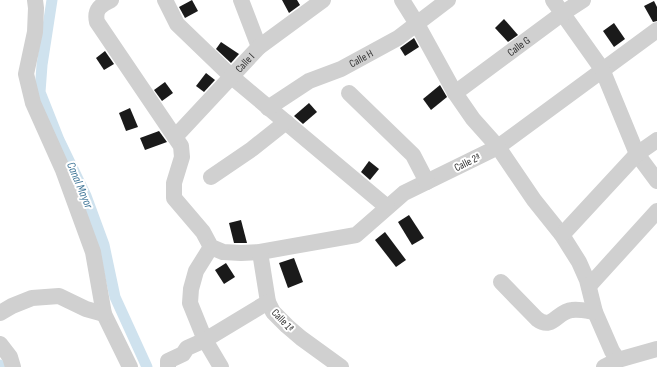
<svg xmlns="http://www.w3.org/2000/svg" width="657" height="367" font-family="'Sofia Sans Condensed',sans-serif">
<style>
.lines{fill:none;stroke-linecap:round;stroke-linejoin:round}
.canal{stroke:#cfe2ee;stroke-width:11}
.building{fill:#1a1a1a}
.minor{stroke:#d0d0d0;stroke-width:16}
.labels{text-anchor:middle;stroke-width:4;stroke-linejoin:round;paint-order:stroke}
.street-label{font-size:11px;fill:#333;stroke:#fff}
.water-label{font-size:12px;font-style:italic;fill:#3f7597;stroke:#fff}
</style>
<rect width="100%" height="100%" fill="#fff"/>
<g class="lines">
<!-- canal -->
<g class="canal">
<path d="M 52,0 L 42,65 L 40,92 L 59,140 L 86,196 L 104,245 L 115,297 L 147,367"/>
<path d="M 0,365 L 1,367"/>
</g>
</g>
<!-- building -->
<g class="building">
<path d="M 192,0 L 198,11 L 185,18 L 179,7 Z"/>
<path d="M 282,0 L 297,0 L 300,5 L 289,13 Z"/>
<path d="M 654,1 L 657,7 L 657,21 L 653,22 L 644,6 Z"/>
<path d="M 504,19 L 518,35 L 508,42 L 495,28 Z"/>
<path d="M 614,23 L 625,39 L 614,47 L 603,31 Z"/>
<path d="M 414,38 L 419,47 L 405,56 L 400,48 Z"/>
<path d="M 221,42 L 239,54 L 231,63 L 216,49 Z"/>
<path d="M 105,51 L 114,64 L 104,70 L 96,58 Z"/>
<path d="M 206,73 L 215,80 L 204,92 L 196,86 Z"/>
<path d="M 165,82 L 173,93 L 162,101 L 154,90 Z"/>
<path d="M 440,85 L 447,97 L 431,110 L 423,99 Z"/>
<path d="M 309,103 L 317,112 L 303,124 L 294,116 Z"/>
<path d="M 130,108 L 138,127 L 126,131 L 119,113 Z"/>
<path d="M 159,131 L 167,142 L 145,150 L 140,138 Z"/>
<path d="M 369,161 L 379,169 L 370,180 L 361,172 Z"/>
<path d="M 409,215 L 424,238 L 412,245 L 398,222 Z"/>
<path d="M 241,220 L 247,243 L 234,243 L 229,223 Z"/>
<path d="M 385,232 L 406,260 L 396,267 L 375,240 Z"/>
<path d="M 294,258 L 303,282 L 288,288 L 279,263 Z"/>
<path d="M 226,263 L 235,277 L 224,284 L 215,270 Z"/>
</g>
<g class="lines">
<!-- minor -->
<g class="minor">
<path d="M 35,0 L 36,8 L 35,32 L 26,74 L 33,103 L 63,170 L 93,252 L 104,314 L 130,367"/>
<path d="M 111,0 C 101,5 94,9 97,22 L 181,146 L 182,157 L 174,183 L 174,198 L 203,232 L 211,247 L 223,252 L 241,253 L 260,252 L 356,235 L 404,193 L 498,147 L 657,30"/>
<path d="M 165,0 L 177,24 L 232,77 L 387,207"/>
<path d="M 241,0 L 259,47"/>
<path d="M 402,0 L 417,24 L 455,93 L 473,119 L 498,147 L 534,200 L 562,235 L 579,262 L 587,280 L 595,312 L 612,351 L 618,360"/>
<path d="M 553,0 L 602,69 L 637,154 L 657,181"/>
<path d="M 349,93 L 413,155 L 427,182"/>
<path id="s1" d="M 455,93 L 563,13 L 583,0"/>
<path id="s2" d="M 268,108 L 309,81 L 341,69 L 398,38 L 448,0"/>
<path id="s3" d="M 175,137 L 259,47 L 323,0"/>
<path d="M 211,177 L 252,149 L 286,122"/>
<path d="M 562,235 L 637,154 L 657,140"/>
<path d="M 211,247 L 196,271 L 191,289 L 190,303 L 205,340 L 221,367"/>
<path d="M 260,252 L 268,302 L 273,312 L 287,326 L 301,338 L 341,367"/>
<path d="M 501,282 L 537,319 C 553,331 557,311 572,310 C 579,309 588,311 595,312"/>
<path d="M 589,286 L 657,211"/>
<path d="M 0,313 L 12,306 L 32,298 L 59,296 L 86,309 L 104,314"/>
<path d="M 0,344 L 10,357 L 13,367"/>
<path d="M 168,367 L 168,361 L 183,354 L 187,348 L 205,340 L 268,302"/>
<path d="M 604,367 L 618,360 L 657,349"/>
</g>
</g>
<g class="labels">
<!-- street labels -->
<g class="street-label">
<text dy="4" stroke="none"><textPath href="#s1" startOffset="79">Calle G</textPath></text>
<text dy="4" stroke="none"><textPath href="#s2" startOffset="106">Calle H</textPath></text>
<text dy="4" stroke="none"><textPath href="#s3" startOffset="102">Calle I</textPath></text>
<text transform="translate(467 162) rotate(-26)" y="4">Calle 2ª</text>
<text transform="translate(283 320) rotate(47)" y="4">Calle 1ª</text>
</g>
<!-- water labels -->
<g class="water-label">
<text transform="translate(80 185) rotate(67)" y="4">Canal Mayor</text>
</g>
</g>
</svg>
